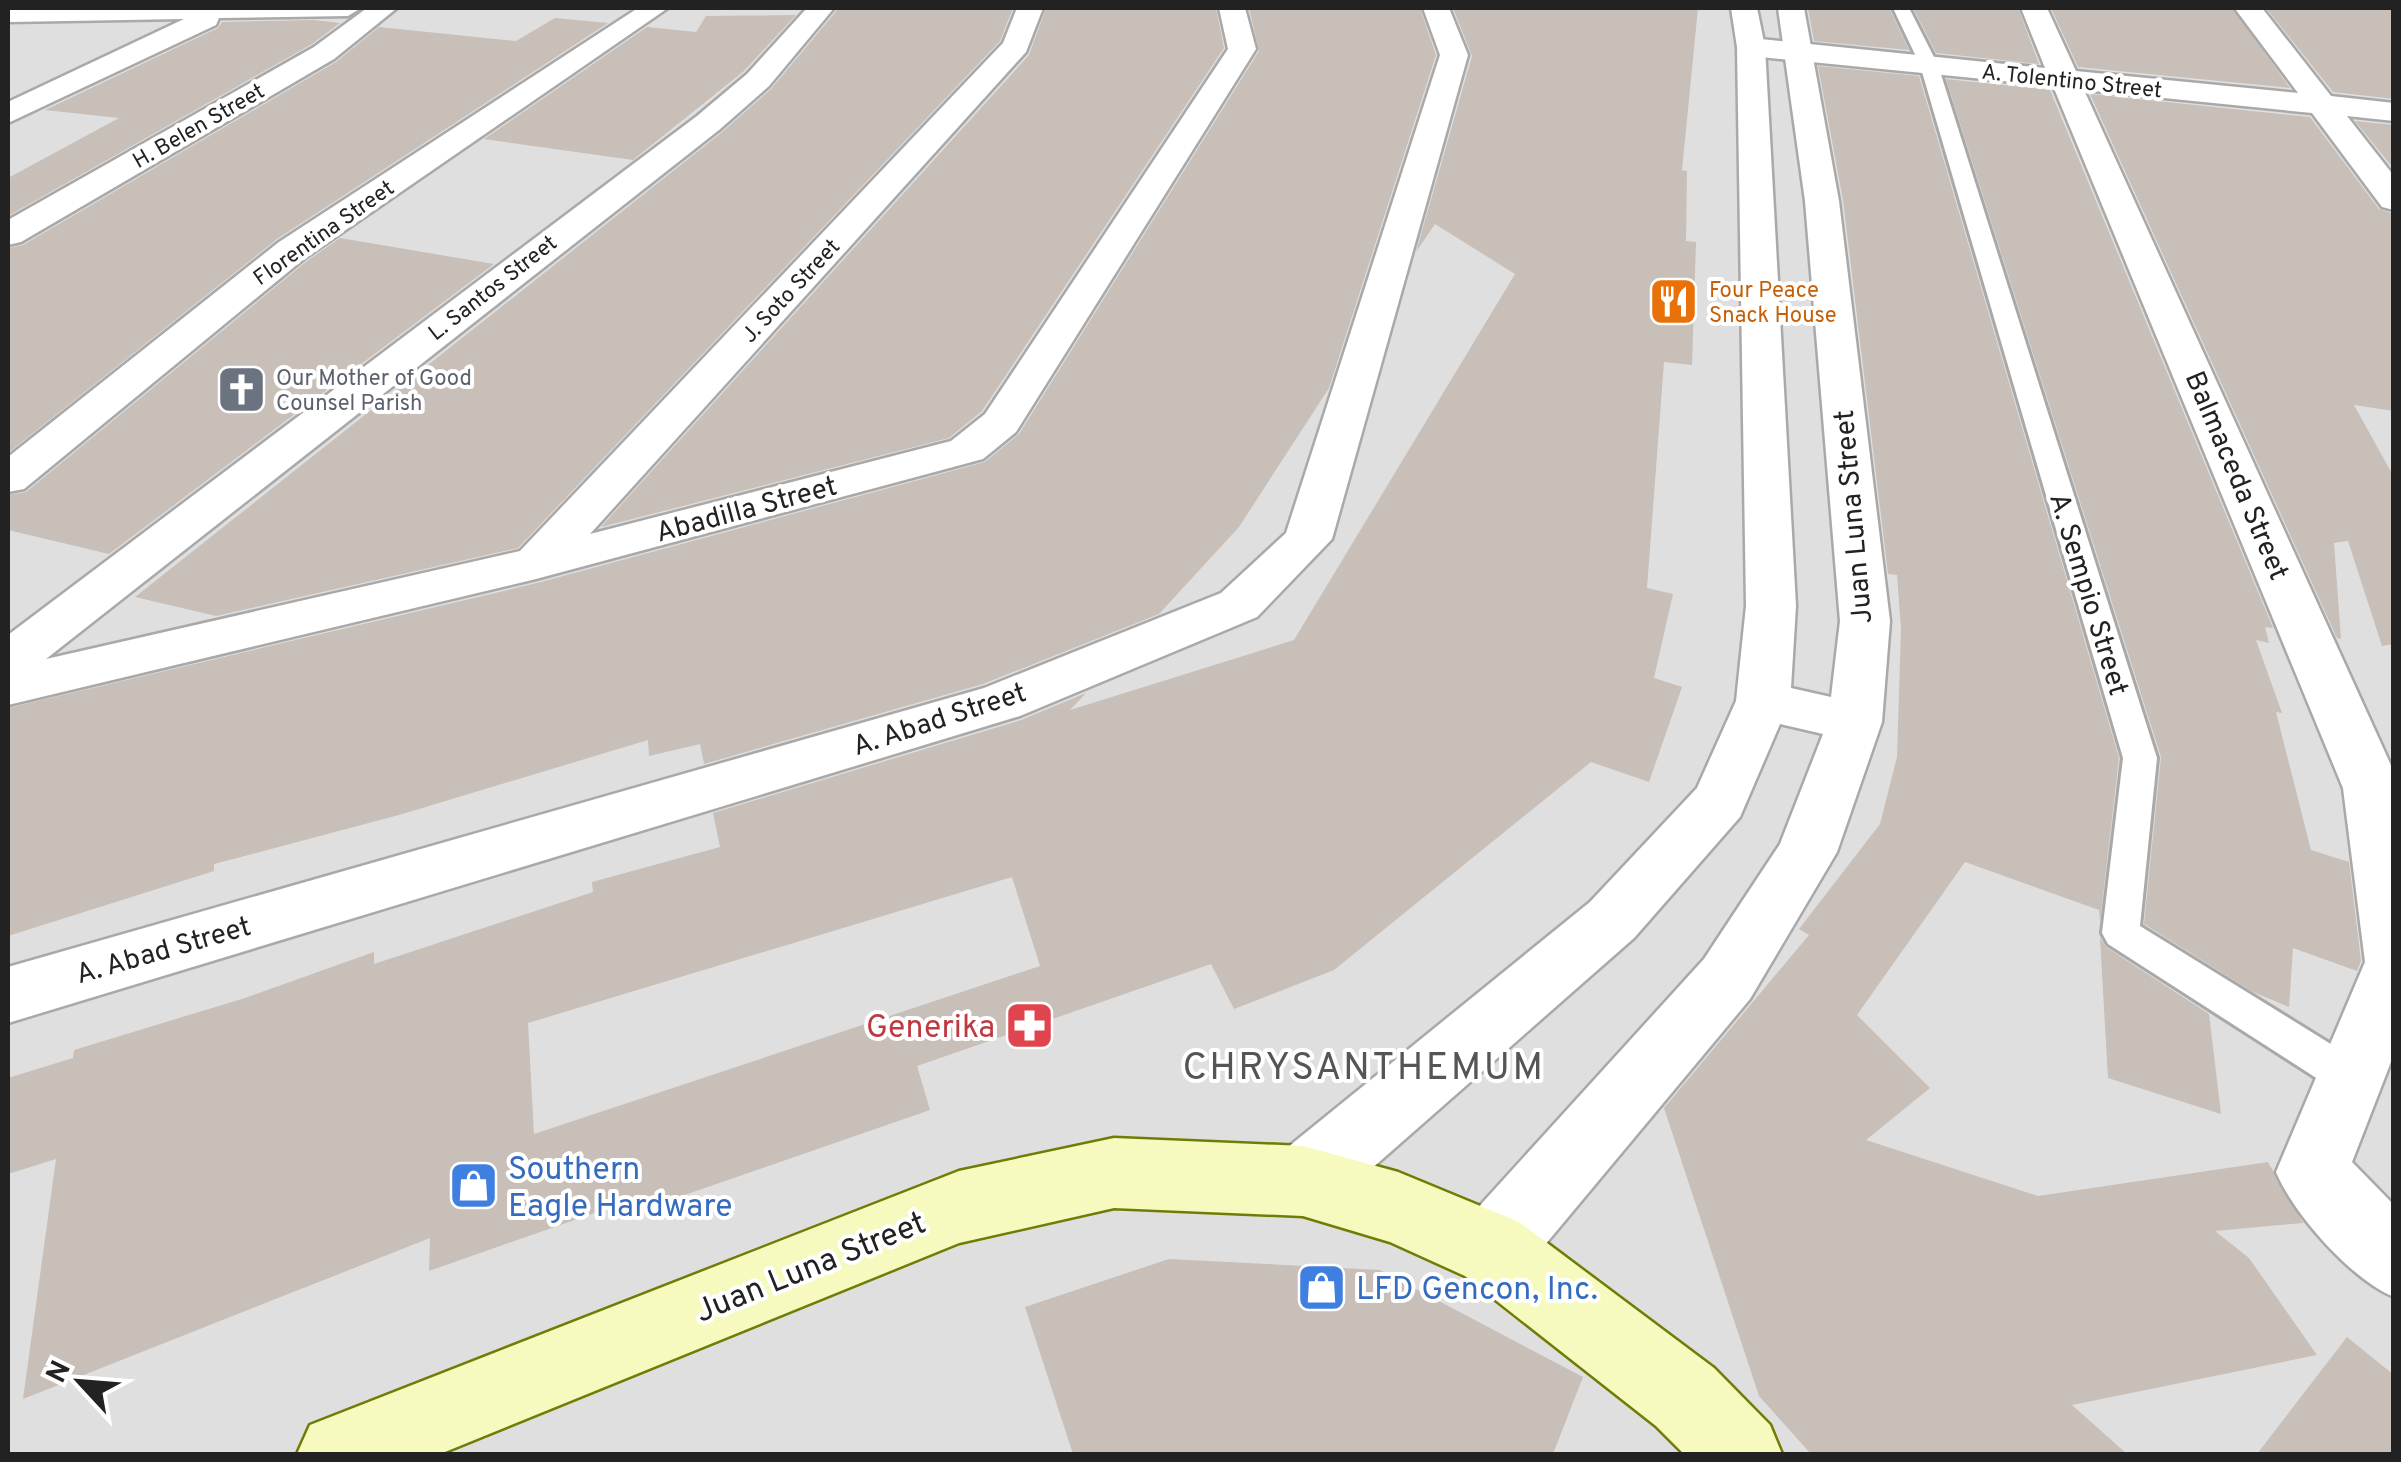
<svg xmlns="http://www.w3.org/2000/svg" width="2401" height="1462" font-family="Overpass,sans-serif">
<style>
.residential{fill:#e0dfdf}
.building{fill:#c7bfb8;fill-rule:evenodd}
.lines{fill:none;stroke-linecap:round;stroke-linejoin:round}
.service-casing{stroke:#a9a9a9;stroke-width:6}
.minor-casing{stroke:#a9a9a9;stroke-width:5}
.tertiary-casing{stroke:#a9a9a9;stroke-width:5}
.secondary-casing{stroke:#707d05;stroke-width:5}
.service{fill:#fff;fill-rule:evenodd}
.minor{fill:#fff;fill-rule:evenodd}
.tertiary{fill:#fff;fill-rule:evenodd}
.secondary{fill:#f7fabf;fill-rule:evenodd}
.labels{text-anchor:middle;stroke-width:8;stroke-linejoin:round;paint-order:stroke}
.far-street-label{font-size:22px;fill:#222;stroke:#fff}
.far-food-label{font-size:22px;fill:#c56008;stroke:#fff;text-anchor:start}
.far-worship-label{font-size:22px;fill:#5b616d;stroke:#fff;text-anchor:start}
.street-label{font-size:28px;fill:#222;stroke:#fff}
.near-health-label{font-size:32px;fill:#be3a42;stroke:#fff;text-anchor:end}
.near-shop-label{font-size:32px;fill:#366cbe;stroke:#fff;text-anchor:start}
.near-street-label{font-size:32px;fill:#222;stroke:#fff}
.near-quarter-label{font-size:38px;letter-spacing:2.5px;fill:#555;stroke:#fff}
</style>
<rect width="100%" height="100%" fill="#f2efe9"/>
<!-- residential -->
<rect class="residential" x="8" y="8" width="2385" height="1446"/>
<!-- building -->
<g class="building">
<path d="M 993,8 L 1013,8 L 1000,41 L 518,548 L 216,616 L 135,597 L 721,133 L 771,89 L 838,9 Z"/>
<path d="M 1046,8 L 1216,8 L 1224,48 L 982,411 L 949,438 L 601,527 L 1029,55 Z"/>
<path d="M 1249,8 L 1420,8 L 1436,55 L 1329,388 L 1239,527 L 1159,614 L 983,684 L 704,764 L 700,744 L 649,756 L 648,740 L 399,815 L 214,864 L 214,871 L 8,936 L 8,708 L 537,583 L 985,462 L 1019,434 L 1259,51 Z"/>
<path d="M 1453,8 L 1698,8 L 1682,170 L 1687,171 L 1686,241 L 1696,242 L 1692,365 L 1664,362 L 1647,588 L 1673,594 L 1654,678 L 1682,687 L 1649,782 L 1591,762 L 1334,970 L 1234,1009 L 1211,964 L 917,1066 L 930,1110 L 624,1216 L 623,1203 L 429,1271 L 430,1238 L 23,1399 L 56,1159 L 8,1174 L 8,1078 L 73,1058 L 74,1050 L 245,998 L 374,952 L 374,964 L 593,892 L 592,882 L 720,847 L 713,813 L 1021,720 L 1086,693 L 1070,710 L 1294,640 L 1515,274 L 1435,224 L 1416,252 L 1472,56 ZM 1012,877 L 1040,966 L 534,1134 L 528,1023 Z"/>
<path d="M 1808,8 L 1889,8 L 1909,50 L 1814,41 Z"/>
<path d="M 1913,8 L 2018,8 L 2039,64 L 1936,53 Z"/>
<path d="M 2051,8 L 2233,8 L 2290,88 L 2078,67 Z"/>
<path d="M 2266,8 L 2394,8 L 2394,99 L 2333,92 Z"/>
<path d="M 796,15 L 744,71 L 633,160 L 484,139 L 647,27 L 696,32 L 706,16 Z"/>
<path d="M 555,18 L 608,23 L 277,239 L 8,453 L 8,248 L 23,245 L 336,62 L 379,27 L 516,41 Z"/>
<path d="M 314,20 L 340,23 L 312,44 L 8,216 L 8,178 L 119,118 L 45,110 L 218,28 L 222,22 Z"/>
<path d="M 1818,66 L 1919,76 L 2119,758 L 2100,922 L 2099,910 L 1965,862 L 1857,1015 L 1930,1088 L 1866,1140 L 2038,1196 L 2268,1162 L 2303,1223 L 2215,1231 L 2249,1258 L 2317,1355 L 2072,1405 L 2127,1454 L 1811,1454 L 1759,1396 L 1664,1108 L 1809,935 L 1799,929 L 1880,824 L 1897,757 L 1901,629 L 1897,575 L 1888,574 L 1843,200 Z"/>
<path d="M 1946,79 L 2050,90 L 2273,628 L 2265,627 L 2269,643 L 2256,640 L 2282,713 L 2276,712 L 2311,850 L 2349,862 L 2361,961 L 2357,971 L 2293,948 L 2289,1007 L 2253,992 L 2144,924 L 2161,757 Z"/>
<path d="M 2090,94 L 2310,117 L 2379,209 L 2394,214 L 2394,411 L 2354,405 L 2394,477 L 2394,644 L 2382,646 L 2348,541 L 2334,543 L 2341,639 L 2337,638 Z"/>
<path d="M 2355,121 L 2394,125 L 2394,169 Z"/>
<path d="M 340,238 L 494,264 L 109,554 L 8,530 L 8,495 L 26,492 L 307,261 Z"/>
<path d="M 2100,938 L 2106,947 L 2209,1014 L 2221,1114 L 2108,1078 Z"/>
<path d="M 1169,1259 L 1380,1270 L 1583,1377 L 1553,1454 L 1073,1454 L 1025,1307 Z"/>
<path d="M 2347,1337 L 2394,1375 L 2394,1454 L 2257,1454 Z"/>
</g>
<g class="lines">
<defs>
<path id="service" d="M 1893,8 L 1909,8 L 1938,65 L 2157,758 L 2140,926 L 2363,1064 L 2369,1077 L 2363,1090 L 2349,1095 L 2335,1090 L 2108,944 L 2102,933 L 2123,758 L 1920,65 Z"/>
<g id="minor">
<path d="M 8,8 L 361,8 L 348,16 L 219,18 L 216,25 L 8,123 L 8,102 L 184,19 L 8,22 Z"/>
<path d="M 367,8 L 397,8 L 334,59 L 21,242 L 8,245 L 8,220 L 314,47 Z"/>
<path d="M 638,8 L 668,8 L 305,258 L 24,489 L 8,492 L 8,457 L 279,242 Z"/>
<path d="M 807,8 L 834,8 L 769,86 L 719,130 L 46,659 L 520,551 L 1003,43 L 1017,8 L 1043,8 L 1026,52 L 590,534 L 951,441 L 985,414 L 1228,49 L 1219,8 L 1245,8 L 1256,49 L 1016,432 L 983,459 L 536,579 L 8,705 L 8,635 L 697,116 L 747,74 Z"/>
<path d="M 1423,8 L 1449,8 L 1468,55 L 1332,539 L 1257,617 L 1020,716 L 8,1023 L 8,967 L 984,688 L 1221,593 L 1286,533 L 1440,55 Z"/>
<path d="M 2021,8 L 2047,8 L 2076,71 L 2298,93 L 2236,10 L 2262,8 L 2331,96 L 2394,103 L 2394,121 L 2347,116 L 2394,176 L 2394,210 L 2382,207 L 2312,113 L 2084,90 L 2394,772 L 2394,1054 L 2352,1162 L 2394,1205 L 2394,1297 C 2351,1279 2294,1215 2276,1172 L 2365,962 L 2343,788 L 2053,86 L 1751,56 L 1741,53 L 1737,47 L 1741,41 L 1751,38 L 2045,68 Z"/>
</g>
<path id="tertiary" d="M 1731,8 L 1757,8 L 1765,47 L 1796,606 L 1791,688 L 1831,697 L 1840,621 L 1805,201 L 1778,8 L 1804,8 L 1839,201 L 1890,621 L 1882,722 L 1837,852 L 1750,999 L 1519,1276 L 1492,1287 L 1465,1276 L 1454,1249 L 1465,1222 L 1704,959 L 1780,844 L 1823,734 L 1780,724 L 1740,817 L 1634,938 L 1329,1206 L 1303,1216 L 1277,1206 L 1267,1181 L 1277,1156 L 1590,902 L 1697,788 L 1736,701 L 1746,606 L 1737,47 Z"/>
<path id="secondary" d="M 1114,1138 L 1303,1146 L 1398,1172 L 1519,1222 L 1714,1368 L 1770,1425 L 1782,1454 L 1684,1454 L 1656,1426 L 1465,1276 L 1390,1242 L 1303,1216 L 1114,1208 L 959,1243 L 440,1454 L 297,1454 L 310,1425 L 959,1171 Z"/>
</defs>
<!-- service casing -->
<use href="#service" class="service-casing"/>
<!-- minor casing -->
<use href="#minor" class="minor-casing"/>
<!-- tertiary casing -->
<use href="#tertiary" class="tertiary-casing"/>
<!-- secondary casing -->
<use href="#secondary" class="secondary-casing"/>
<!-- service -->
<use href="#service" class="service"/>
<!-- minor -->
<use href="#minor" class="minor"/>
<!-- tertiary -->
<use href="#tertiary" class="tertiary"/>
<!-- secondary -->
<use href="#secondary" class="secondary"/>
</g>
<!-- icons -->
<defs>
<symbol id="restaurant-square" viewBox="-11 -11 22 22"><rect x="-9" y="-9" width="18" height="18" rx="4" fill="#e8710a" stroke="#fff"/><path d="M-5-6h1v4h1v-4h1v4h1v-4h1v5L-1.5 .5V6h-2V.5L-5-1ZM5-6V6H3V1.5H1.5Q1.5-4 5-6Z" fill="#fff"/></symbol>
<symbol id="church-square" viewBox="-11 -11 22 22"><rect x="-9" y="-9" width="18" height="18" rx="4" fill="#6b7280" stroke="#fff"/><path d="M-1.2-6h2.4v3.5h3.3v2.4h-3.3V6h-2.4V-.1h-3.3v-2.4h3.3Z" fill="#fff"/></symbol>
<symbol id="pharmacy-square" viewBox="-11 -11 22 22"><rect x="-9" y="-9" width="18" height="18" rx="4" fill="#e0444e" stroke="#fff"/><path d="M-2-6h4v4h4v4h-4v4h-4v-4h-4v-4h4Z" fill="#fff"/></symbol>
<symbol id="shop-square" viewBox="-11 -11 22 22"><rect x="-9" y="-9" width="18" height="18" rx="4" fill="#3f7fe0" stroke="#fff"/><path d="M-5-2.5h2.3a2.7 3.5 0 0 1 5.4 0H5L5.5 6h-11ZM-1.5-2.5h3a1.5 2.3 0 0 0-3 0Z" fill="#fff"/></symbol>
</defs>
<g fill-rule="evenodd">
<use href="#restaurant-square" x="1646" y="274" width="55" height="55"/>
<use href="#church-square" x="214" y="362" width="55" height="55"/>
<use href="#pharmacy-square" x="1002" y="998" width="55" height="55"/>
<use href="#shop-square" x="446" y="1158" width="55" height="55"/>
<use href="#shop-square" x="1294" y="1260" width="55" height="55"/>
</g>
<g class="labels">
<!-- far-street labels -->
<g class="far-street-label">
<text transform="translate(2072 80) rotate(6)" y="8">A. Tolentino Street</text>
<text transform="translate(198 125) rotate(-30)" y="8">H. Belen Street</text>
<text transform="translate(323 232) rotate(-35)" y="8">Florentina Street</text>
<text transform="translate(492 287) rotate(-38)" y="8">L. Santos Street</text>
<text transform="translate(790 290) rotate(-47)" y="8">J. Soto Street</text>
</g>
<!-- far-food labels -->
<g class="far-food-label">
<text x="1709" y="297">Four Peace<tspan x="1709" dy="25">Snack House</tspan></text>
</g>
<!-- far-worship labels -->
<g class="far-worship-label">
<text x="276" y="385">Our Mother of Good<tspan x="276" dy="25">Counsel Parish</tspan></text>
</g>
<!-- street labels -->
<g class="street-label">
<text transform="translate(2238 475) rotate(67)" y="10">Balmaceda Street</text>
<text transform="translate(746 508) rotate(-15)" y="10">Abadilla Street</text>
<text transform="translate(1852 517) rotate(-95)" y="10">Juan Luna Street</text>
<text transform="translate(2090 594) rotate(73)" y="10">A. Sempio Street</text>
<text transform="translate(939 718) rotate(-18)" y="10">A. Abad Street</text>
<text transform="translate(163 949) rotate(-16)" y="10">A. Abad Street</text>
</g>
<!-- near-health labels -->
<g class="near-health-label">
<text x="995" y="1037">Generika</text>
</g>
<!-- near-shop labels -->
<g class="near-shop-label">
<text x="508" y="1179">Southern<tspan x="508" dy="37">Eagle Hardware</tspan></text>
<text x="1356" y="1299">LFD Gencon, Inc.</text>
</g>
<!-- near-street labels -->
<g class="near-street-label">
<text transform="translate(810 1266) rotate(-22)" y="11">Juan Luna Street</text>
</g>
<!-- near-quarter labels -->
<g class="near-quarter-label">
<text x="1364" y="1079">CHRYSANTHEMUM</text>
</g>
</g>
<!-- border -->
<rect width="2401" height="1462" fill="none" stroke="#222222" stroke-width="20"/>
<!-- north arrow -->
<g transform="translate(80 1382) rotate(296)" stroke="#ffffff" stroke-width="8" paint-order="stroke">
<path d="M0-8L18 38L0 25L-18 38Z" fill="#222222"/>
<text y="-15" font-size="28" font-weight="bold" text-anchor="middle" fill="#222222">N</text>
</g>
</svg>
